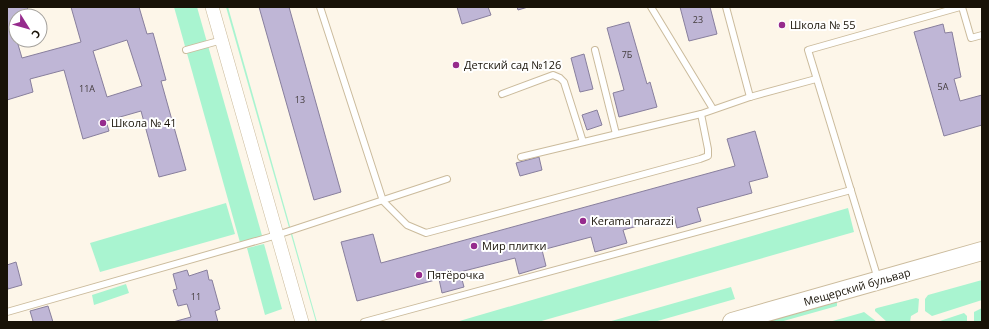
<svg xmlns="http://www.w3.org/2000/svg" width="989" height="329" font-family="'Open Sans',sans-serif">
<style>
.green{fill:#a9f4d0}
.building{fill:#bfb6d6;stroke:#887f9d;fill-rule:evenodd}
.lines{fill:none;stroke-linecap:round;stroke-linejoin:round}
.lane-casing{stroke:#cbbb9c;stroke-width:8}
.street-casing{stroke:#cbbb9c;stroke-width:14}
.secondary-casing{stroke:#cbbb9c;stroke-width:20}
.lane{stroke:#fff;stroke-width:6}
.street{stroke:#fff;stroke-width:13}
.secondary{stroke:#fff;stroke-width:18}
.poi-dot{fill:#962b8d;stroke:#fff;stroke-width:1.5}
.labels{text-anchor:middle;stroke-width:4;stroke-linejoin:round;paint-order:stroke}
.number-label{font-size:9px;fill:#423b3b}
.poi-label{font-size:11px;fill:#181207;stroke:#fff;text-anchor:start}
.street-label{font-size:11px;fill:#181207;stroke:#fff}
</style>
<rect width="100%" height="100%" fill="#fdf6e9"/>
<!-- green -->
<g class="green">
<path d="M 174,7 L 197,7 L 263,239 L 241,246 Z"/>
<path d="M 226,7 L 228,7 L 317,322 L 316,322 Z"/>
<path d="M 226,203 L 235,234 L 100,272 L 90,243 Z"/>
<path d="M 848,208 L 854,232 L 538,322 L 456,322 Z"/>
<path d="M 264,244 L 282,309 L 265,315 L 247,248 Z"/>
<path d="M 982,280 L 982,300 L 932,316 L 925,311 L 925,299 L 928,295 Z"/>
<path d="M 126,284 L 129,293 L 94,305 L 92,295 Z"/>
<path d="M 731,287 L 735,299 L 654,322 L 608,322 Z"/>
<path d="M 916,298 L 919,299 L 918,312 L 911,316 L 910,322 L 887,322 L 875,311 L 875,309 L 877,308 Z"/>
<path d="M 837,302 L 837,306 L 780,322 L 763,322 Z"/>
<path d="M 982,308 L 982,322 L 974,322 L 974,312 Z"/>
<path d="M 864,312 L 877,322 L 829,322 L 861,313 Z"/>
<path d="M 964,313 L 967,316 L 967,322 L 937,322 Z"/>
</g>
<!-- building -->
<g class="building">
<path d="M 7,7 L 27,7 L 30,16 L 16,16 L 16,22 L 12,24 L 22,58 L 81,42 L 71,7 L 139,7 L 147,34 L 153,33 L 166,80 L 161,81 L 186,170 L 159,177 L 141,111 L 106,121 L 109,131 L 83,139 L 64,70 L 30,79 L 33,92 L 7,100 ZM 127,40 L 142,86 L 107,97 L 93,51 Z"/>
<path d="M 259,7 L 289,7 L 341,192 L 314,200 Z"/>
<path d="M 457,7 L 488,7 L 491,15 L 462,24 Z"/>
<path d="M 517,7 L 528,7 L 518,10 Z"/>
<path d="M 680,7 L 710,7 L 717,34 L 689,41 Z"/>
<path d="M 629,22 L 647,84 L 650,82 L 657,107 L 619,117 L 613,93 L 624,90 L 607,28 Z"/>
<path d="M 943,24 L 945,33 L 952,32 L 961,77 L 954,79 L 960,101 L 982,95 L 982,125 L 944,136 L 914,32 Z"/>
<path d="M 584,54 L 593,89 L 580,92 L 571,58 Z"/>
<path d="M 597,110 L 602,125 L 587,130 L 582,115 Z"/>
<path d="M 755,131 L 768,177 L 749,182 L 752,193 L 697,208 L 701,221 L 677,228 L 674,216 L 623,230 L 627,243 L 595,252 L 591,237 L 542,250 L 546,266 L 519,274 L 515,258 L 460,272 L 464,287 L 442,293 L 439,279 L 357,301 L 341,242 L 373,234 L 381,263 L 735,166 L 727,139 Z"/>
<path d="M 539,157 L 542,170 L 520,176 L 516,163 Z"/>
<path d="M 16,262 L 22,285 L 8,289 L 7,284 L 7,265 Z"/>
<path d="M 187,270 L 189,276 L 207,270 L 209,280 L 212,280 L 220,309 L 215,311 L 218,322 L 173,322 L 191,317 L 187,304 L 178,306 L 173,290 L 177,289 L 173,274 Z"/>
<path d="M 48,306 L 53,322 L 30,322 L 33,321 L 30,311 Z"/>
</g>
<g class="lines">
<defs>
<g id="lane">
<path d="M 320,7 L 383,201 L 407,225 L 426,233 L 700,159 L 708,156 L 708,149 L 701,114 L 750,97 L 816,79"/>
<path d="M 651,7 L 713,109"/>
<path d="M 726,7 L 750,97"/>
<path d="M 962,7 L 971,38 L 982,35"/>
<path d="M 186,50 L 222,40"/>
<path d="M 595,50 L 616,134"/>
<path d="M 502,94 L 553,75 L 560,78 L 564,82 L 583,142"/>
<path d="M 521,157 L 701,114"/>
<path d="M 878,279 L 808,50 L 960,7"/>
<path d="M 7,312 L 277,235 L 447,179"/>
<path d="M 364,322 L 851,190"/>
</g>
<path id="street" d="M 212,7 L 302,322"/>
<path id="secondary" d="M 732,322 L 982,251"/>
</defs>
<!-- lane casing -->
<use href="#lane" class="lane-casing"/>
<!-- street casing -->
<use href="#street" class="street-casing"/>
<!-- secondary casing -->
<use href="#secondary" class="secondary-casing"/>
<!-- lane -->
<use href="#lane" class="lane"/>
<!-- street -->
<use href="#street" class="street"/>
<!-- secondary -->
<use href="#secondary" class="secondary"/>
</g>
<!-- markers -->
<g class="poi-dot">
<circle cx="782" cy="25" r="4"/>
<circle cx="456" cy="65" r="4"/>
<circle cx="103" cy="123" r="4"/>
<circle cx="583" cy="221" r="4"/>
<circle cx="474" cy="246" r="4"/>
<circle cx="419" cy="275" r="4"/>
</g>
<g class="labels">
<!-- number labels -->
<g class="number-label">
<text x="698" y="23">23</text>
<text x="627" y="58">7Б</text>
<text x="943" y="90">5А</text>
<text x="87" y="92">11А</text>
<text x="300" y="103">13</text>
<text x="196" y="300">11</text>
</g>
<!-- poi labels -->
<g class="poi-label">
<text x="790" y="29">Школа № 55</text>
<text x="464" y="69">Детский сад №126</text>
<text x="111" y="127">Школа № 41</text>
<text x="591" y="225">Kerama marazzi</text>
<text x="482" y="250">Мир плитки</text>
<text x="427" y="279">Пятёрочка</text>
</g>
<!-- street labels -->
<g class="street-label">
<text transform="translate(857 287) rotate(-16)" y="4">Мещерский бульвар</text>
</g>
</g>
<!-- border -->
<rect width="989" height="329" fill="none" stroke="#181207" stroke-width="16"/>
<!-- north arrow -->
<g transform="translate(28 28) rotate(127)"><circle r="19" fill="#ffffff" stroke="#a3a09c"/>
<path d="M0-3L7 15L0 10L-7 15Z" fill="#962b8d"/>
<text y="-6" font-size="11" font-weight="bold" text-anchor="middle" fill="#181207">С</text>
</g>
</svg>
